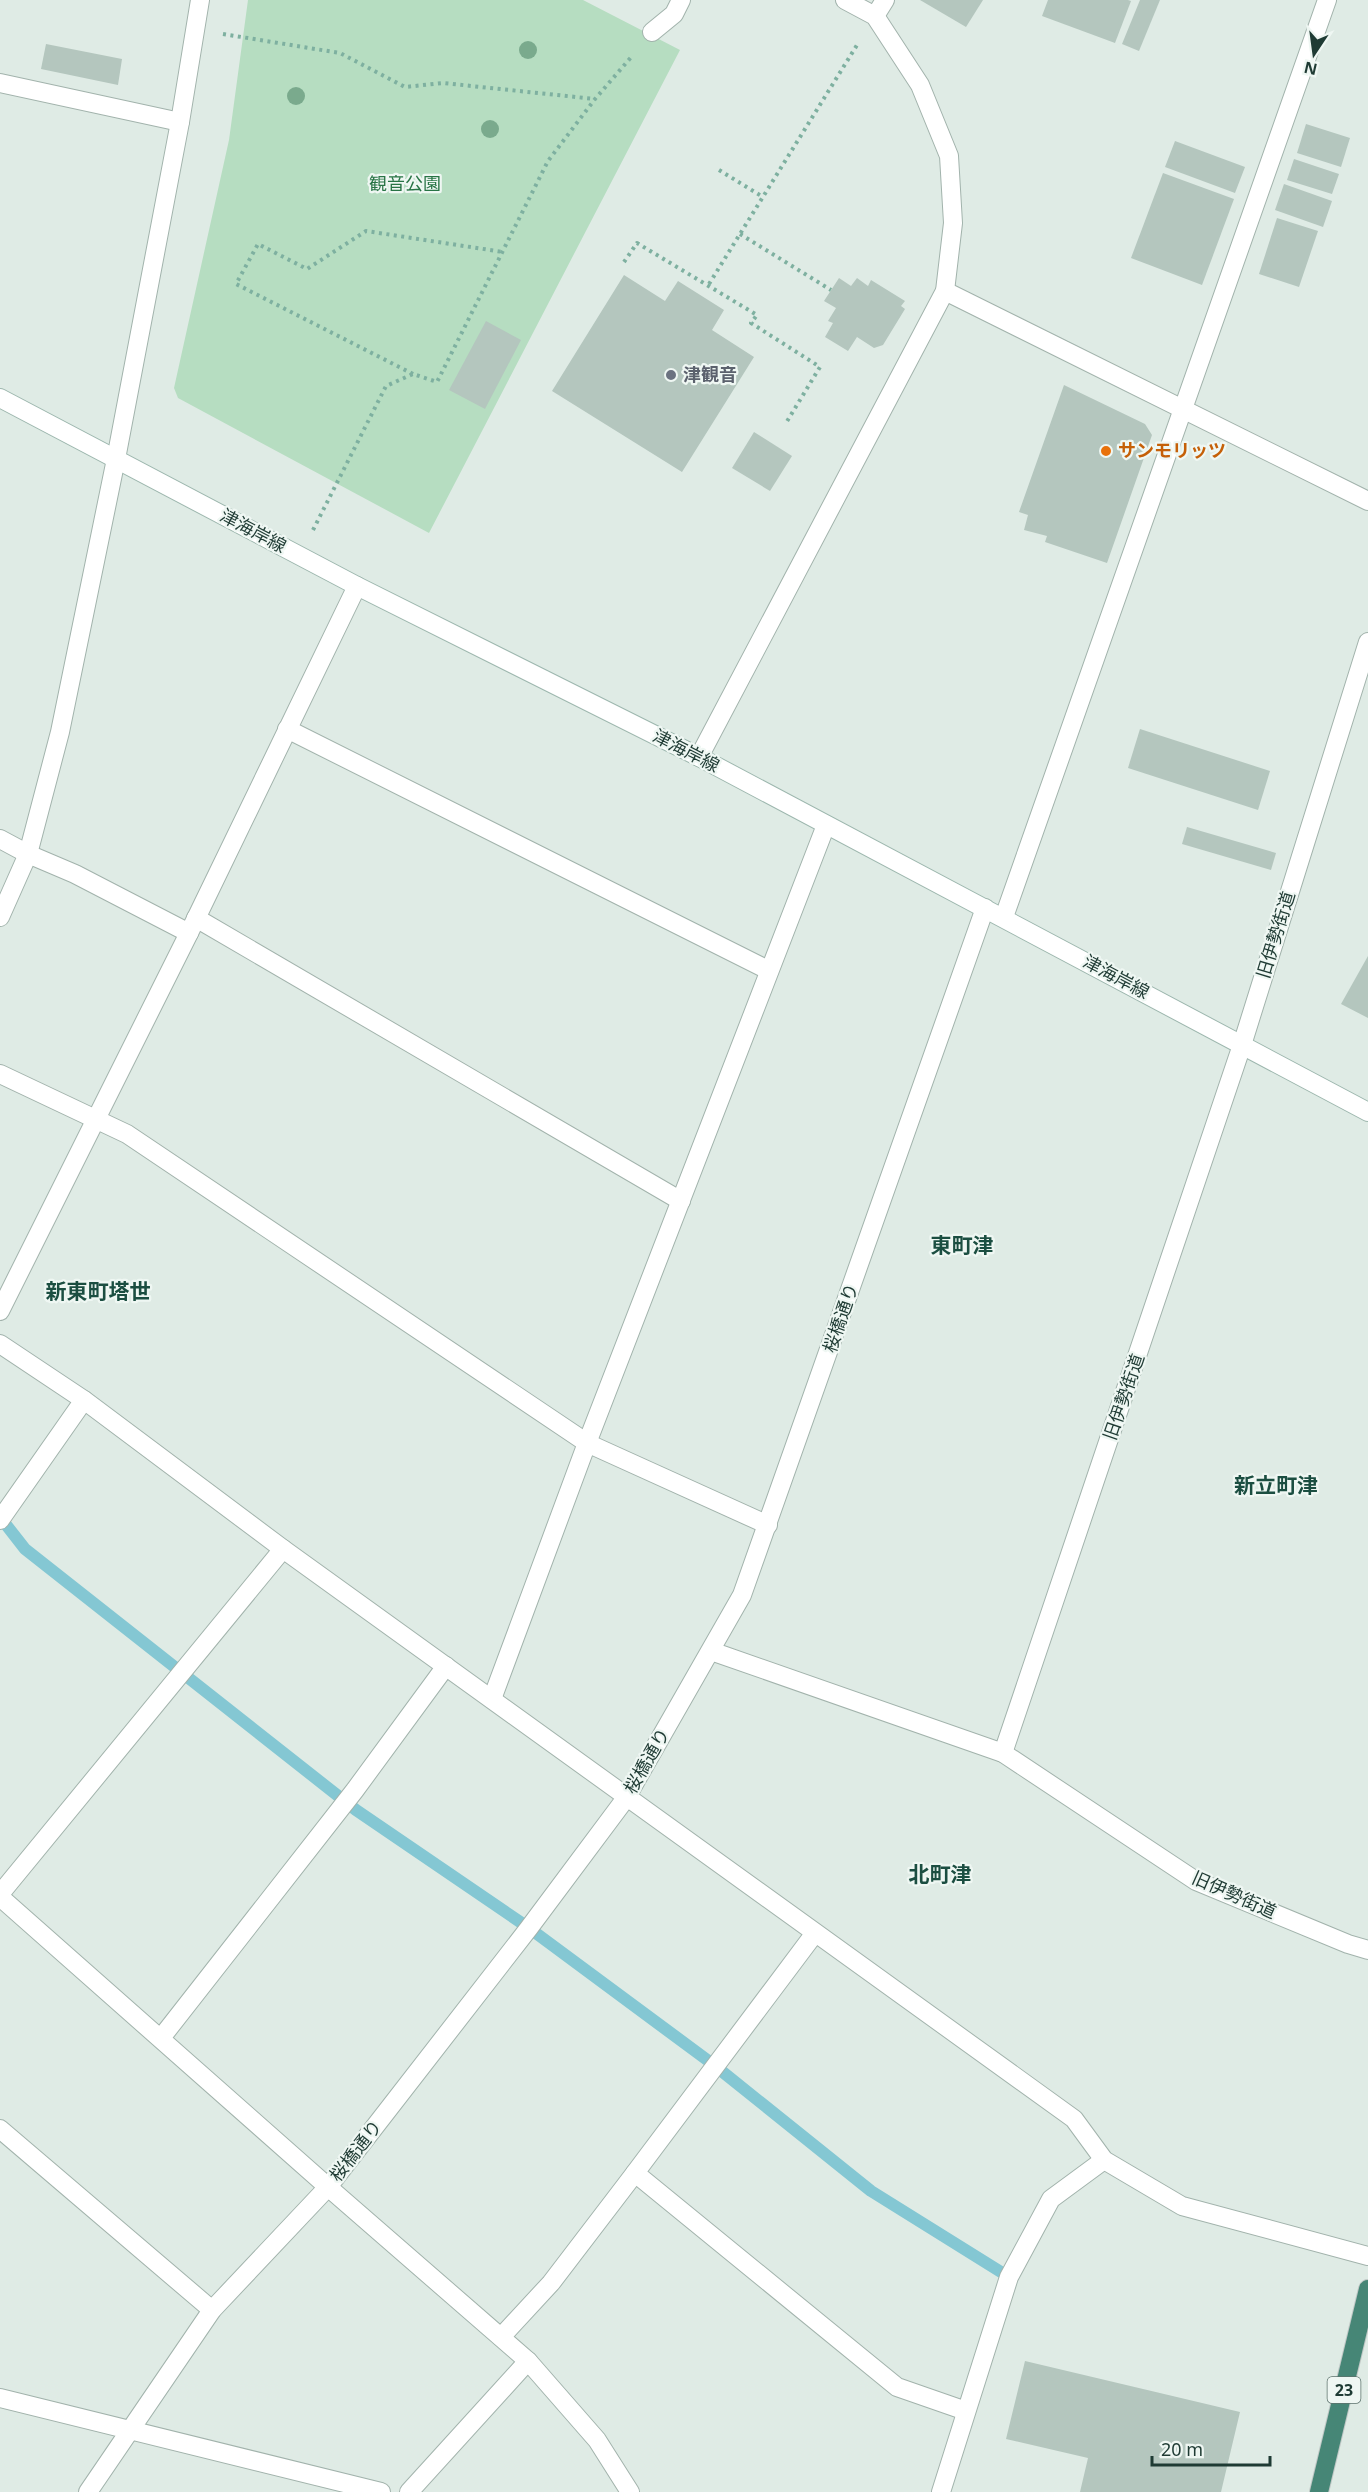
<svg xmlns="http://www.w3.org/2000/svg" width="1368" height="2492" font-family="'Noto Sans','Noto Sans JP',sans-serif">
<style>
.green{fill:#b6ddc1}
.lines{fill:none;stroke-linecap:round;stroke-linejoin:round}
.stream{stroke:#84c7d3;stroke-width:12}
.building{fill:#b4c6be}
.service-casing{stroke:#a2b3ac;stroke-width:20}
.minor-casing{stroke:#a2b3ac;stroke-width:20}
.tertiary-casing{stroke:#a2b3ac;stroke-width:20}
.secondary-casing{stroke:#9db7ae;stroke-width:20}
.trunk-casing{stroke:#c0c8c6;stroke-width:20}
.path{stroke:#7eb0a0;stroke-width:4;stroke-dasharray:3 4.5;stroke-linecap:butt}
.service{stroke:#fff;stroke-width:18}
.minor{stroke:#fff;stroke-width:18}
.tertiary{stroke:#fff;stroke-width:18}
.secondary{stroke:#fff;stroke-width:18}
.trunk{stroke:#468676;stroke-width:18}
.tree{fill:#7aaa8d}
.worship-dot{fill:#6b7280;stroke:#eff7f3;stroke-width:2}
.food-dot{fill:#e8710a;stroke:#eff7f3;stroke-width:2}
.labels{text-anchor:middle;stroke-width:4.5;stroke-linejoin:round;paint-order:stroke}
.shield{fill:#eff7f3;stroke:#5d736d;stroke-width:1.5}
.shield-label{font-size:16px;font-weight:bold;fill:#1f3b34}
.park-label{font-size:18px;fill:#287445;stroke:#eff7f3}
.worship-label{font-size:18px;font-weight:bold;fill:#5b616d;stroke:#eff7f3;text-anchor:start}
.food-label{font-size:18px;font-weight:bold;fill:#c56008;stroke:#eff7f3;text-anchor:start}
.street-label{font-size:18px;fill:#1f3b34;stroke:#eff7f3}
.quarter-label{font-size:21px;font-weight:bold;fill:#1b4e41;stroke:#eff7f3}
</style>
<rect width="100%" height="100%" fill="#dfebe5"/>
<!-- green -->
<path class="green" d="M 248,0 L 583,0 L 680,50 L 429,533 L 178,398 L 174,388 L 229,140 Z"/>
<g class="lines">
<!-- stream -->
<path class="stream" d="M 0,1517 L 25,1549 L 356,1810 L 529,1928 L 714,2065 L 871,2191 L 1009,2277"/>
</g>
<!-- building -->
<g class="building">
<path d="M 920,0 L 983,0 L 966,27 Z"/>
<path d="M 1048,0 L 1128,0 L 1131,1 L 1115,43 L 1042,16 Z"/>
<path d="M 1140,0 L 1160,0 L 1139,51 L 1122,44 Z"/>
<path d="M 46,44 L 122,59 L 118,85 L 41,69 Z"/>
<path d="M 1306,124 L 1350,138 L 1341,167 L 1297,153 Z"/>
<path d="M 1175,141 L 1245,167 L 1235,193 L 1165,167 Z"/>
<path d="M 1294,159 L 1339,174 L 1332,194 L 1287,180 Z"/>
<path d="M 1163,173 L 1234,199 L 1202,285 L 1131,258 Z"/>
<path d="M 1284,184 L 1332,201 L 1323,227 L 1275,210 Z"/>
<path d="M 1277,218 L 1318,231 L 1299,287 L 1259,274 Z"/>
<path d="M 624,275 L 665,301 L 678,281 L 724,310 L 712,330 L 754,357 L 682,472 L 552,391 Z"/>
<path d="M 839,278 L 851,286 L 857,278 L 868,286 L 871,280 L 905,301 L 901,306 L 905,309 L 883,345 L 874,348 L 857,337 L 848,351 L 825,337 L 833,323 L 828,321 L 836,308 L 824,301 Z"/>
<path d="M 486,321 L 521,340 L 485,409 L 449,390 Z"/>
<path d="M 1064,385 L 1145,424 L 1152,435 L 1107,563 L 1045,542 L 1047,536 L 1024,530 L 1028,515 L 1019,512 Z"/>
<path d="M 754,432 L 792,456 L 770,491 L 732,468 Z"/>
<path d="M 1140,729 L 1270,771 L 1258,810 L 1128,768 Z"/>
<path d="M 1187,827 L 1276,853 L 1271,870 L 1182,844 Z"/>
<path d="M 1368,956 L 1368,1018 L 1341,1004 Z"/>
<path d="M 1025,2361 L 1240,2412 L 1221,2492 L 1080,2492 L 1088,2458 L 1006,2439 Z"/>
</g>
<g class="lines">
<defs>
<g id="service">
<path d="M 287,729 L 768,970"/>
<path d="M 0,1520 L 84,1400"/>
<path d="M 0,1894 L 283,1549"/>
<path d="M 161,2038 L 355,1790 L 446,1666"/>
</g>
<g id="minor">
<path d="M 875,16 L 885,0"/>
<path d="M 652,32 L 674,14 L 681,0"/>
<path d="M 0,83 L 180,122"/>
<path d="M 945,291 L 1368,501"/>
<path d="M 699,757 L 945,291 L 953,223 L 949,156 L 920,85 L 875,16 L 845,0"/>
<path d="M 0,839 L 28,854 L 75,874 L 189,933"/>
<path d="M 1004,917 L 1327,0"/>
<path d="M 196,918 L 681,1201"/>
<path d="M 0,1074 L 127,1134 L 587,1443 L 768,1525"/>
<path d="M 0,1311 L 189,933 L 357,586"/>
<path d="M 0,1344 L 84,1400 L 283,1549 L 1074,2119 L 1104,2160 L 1182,2206 L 1368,2256"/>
<path d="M 711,1651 L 1003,1753 L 1196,1881 L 1348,1944 L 1368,1950"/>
<path d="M 492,1699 L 587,1443 L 826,825"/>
<path d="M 1003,1753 L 1242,1045 L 1368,642"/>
<path d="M 815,1933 L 635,2173 L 897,2387 L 966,2411"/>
<path d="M 0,2129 L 212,2310"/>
<path d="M 501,2337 L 551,2283 L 635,2173"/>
<path d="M 0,2398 L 381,2492"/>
<path d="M 409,2492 L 528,2361"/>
<path d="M 941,2492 L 1009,2277 L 1051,2199 L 1104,2160"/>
</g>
<g id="tertiary">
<path d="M 0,917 L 28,854 L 60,732 L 116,459 L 180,122 L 200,0"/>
<path d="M 0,1897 L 328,2187 L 528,2361 L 597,2440 L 630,2492"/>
<path d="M 88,2492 L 212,2310 L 328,2187 L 529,1928 L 626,1798 L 742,1595 L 985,908"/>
</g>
<path id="secondary" d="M 0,398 L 357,586 L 699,757 L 1368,1112"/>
<path id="trunk" d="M 1319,2492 L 1368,2289"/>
</defs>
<!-- service casing -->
<use href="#service" class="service-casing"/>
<!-- minor casing -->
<use href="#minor" class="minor-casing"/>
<!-- tertiary casing -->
<use href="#tertiary" class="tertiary-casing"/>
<!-- secondary casing -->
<use href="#secondary" class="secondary-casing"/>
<!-- trunk casing -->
<use href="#trunk" class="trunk-casing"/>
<!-- path -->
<g class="path">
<path d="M 223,34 L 340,53 L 405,87 L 443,83 L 595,99"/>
<path d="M 719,170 L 763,197"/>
<path d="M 740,234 L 831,290"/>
<path d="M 624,262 L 637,243 L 757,315 L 751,323 L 820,367 L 786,423"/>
<path d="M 709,284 L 857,45"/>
<path d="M 413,374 L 236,284 L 258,244 L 307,269 L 366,231 L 503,252"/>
<path d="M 313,530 L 386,386 L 413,374 L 437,382 L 548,161 L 595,99 L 633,55"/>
</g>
<!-- service -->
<use href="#service" class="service"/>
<!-- minor -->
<use href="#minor" class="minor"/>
<!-- tertiary -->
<use href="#tertiary" class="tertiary"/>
<!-- secondary -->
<use href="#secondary" class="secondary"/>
<!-- trunk -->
<use href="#trunk" class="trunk"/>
</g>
<!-- trees -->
<g class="tree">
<circle cx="528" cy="50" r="9"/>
<circle cx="296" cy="96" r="9"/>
<circle cx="490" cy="129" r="9"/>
</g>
<!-- markers -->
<circle class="worship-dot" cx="671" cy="375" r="6"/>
<circle class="food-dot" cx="1106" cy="451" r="6"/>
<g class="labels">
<!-- shield labels -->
<rect class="shield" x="1327.5" y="2377" width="33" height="26" rx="4.5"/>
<g class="shield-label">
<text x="1344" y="2396">23</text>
</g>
<!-- park labels -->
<g class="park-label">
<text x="405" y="190">観音公園</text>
</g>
<!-- worship labels -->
<g class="worship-label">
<text x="683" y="381">津観音</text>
</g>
<!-- food labels -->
<g class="food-label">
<text x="1118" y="457">サンモリッツ</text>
</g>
<!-- street labels -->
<g class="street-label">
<text transform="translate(253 531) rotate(28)" y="6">津海岸線</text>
<text transform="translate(686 751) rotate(27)" y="6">津海岸線</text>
<text transform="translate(1276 935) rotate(-73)" y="6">旧伊勢街道</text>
<text transform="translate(1116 977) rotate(28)" y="6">津海岸線</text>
<text transform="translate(841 1318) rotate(-71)" y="6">桜橋通り</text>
<text transform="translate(1124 1397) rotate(-71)" y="6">旧伊勢街道</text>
<text transform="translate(647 1761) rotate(-60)" y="6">桜橋通り</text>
<text transform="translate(1234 1895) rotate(24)" y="6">旧伊勢街道</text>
<text transform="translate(356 2151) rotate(-52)" y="6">桜橋通り</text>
</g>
<!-- quarter labels -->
<g class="quarter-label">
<text x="962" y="1253">東町津</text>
<text x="98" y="1299">新東町塔世</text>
<text x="1276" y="1493">新立町津</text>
<text x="940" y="1882">北町津</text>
</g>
</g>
<!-- north arrow -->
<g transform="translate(1314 54) rotate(193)" stroke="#eff7f3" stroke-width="4.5" paint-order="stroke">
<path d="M0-4.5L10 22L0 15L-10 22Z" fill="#1f3b34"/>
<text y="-9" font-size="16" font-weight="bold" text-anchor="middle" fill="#1f3b34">N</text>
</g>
<!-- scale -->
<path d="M1152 2456v9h118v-9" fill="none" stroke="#1f3b34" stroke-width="3"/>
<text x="1161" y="2456" font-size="18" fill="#1f3b34" stroke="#eff7f3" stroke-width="4.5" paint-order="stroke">20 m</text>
</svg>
